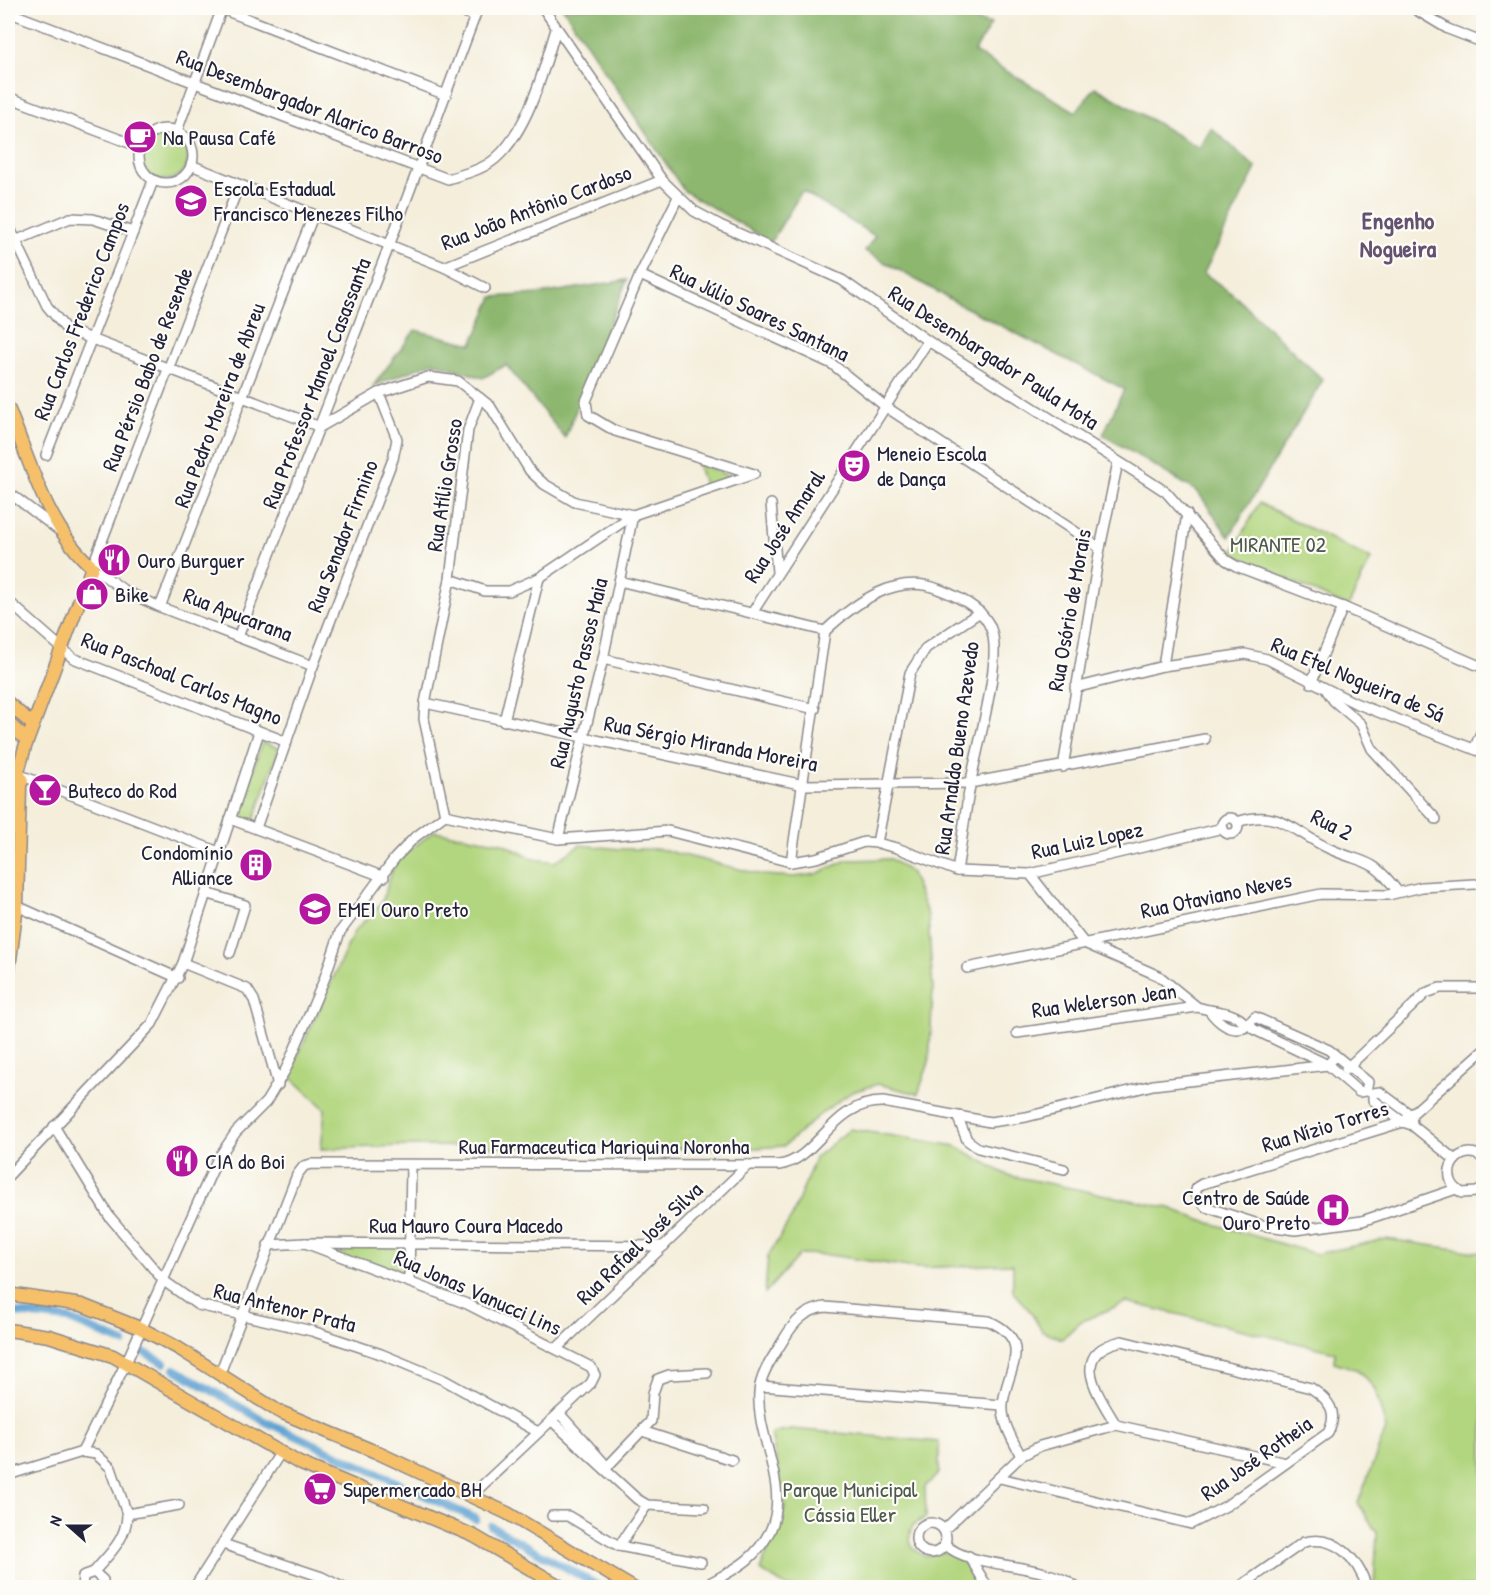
<svg xmlns="http://www.w3.org/2000/svg" width="1491" height="1595" font-family="'Patrick Hand',sans-serif">
<style>
.green{fill:#b2d67f;stroke:#6a7c5d;stroke-width:1.5}
.forest{fill:#8db76e;stroke:#586c54;stroke-width:1.5}
.lines{fill:none;stroke-linecap:round;stroke-linejoin:round}
.canal{stroke:#5da1d2;stroke-width:8}
.minor-casing{stroke:#8b888b;stroke-width:12}
.major-casing{stroke:#8b888b;stroke-width:15}
.minor{stroke:#fff;stroke-width:9}
.major{stroke:#f6c06b;stroke-width:12}
.labels{text-anchor:middle;stroke-width:4.5;stroke-linejoin:round;paint-order:stroke}
.street-label{font-size:22px;fill:#22223b;stroke:#fdfcf7}
.poi-label{font-size:22px;fill:#22223b;stroke:#fdfcf7;text-anchor:start}
.park-label{font-size:22px;fill:#4d584f;stroke:#fdfcf7}
.neighbourhood-label{font-size:24px;font-weight:bold;fill:#645370;stroke:#fdfcf7}
</style>
<rect width="100%" height="100%" fill="#fdfcf7"/>
<filter id="ink" filterUnits="userSpaceOnUse"><feTurbulence type="fractalNoise" baseFrequency=".0167" numOctaves="2"/><feDisplacementMap in="SourceGraphic" scale="12" xChannelSelector="R" yChannelSelector="G"/><feConvolveMatrix kernelMatrix="1 2 1 2 8 2 1 2 1" color-interpolation-filters="sRGB"/></filter>
<filter id="wash" filterUnits="userSpaceOnUse"><feTurbulence type="fractalNoise" baseFrequency=".008" numOctaves="4" result="noise"/><feDisplacementMap in="SourceGraphic" scale="24" xChannelSelector="R" yChannelSelector="G"/><feGaussianBlur stdDeviation="1.35" result="paint"/><feColorMatrix in="noise" values="0 0 0 0 0 0 0 0 0 0 0 0 0 0 0 0 0 1.4 0 .05"/><feComposite in="paint" operator="in"/></filter>
<g filter="url(#wash)">
<rect width="100%" height="100%" fill="#f4eedb"/>
<!-- green -->
<g class="green">
<circle cx="165" cy="157" r="23"/>
<path d="M 697,463 L 735,478 L 705,487 Z"/>
<path d="M 1259,503 L 1371,559 L 1348,607 L 1232,554 Z"/>
<path d="M 262,742 L 279,748 L 253,824 L 236,818 Z"/>
<path d="M 434,831 L 502,843 L 533,859 L 555,862 L 580,845 L 620,849 L 659,849 L 763,875 L 795,877 L 816,874 L 847,860 L 891,859 L 911,873 L 928,916 L 933,989 L 929,1062 L 918,1094 L 878,1084 L 852,1092 L 823,1112 L 784,1146 L 742,1149 L 402,1146 L 321,1149 L 325,1109 L 289,1075 L 354,932 L 382,902 L 395,862 Z"/>
<path d="M 850,1129 L 956,1146 L 1007,1175 L 1170,1208 L 1200,1220 L 1316,1254 L 1386,1239 L 1483,1253 L 1483,1587 L 1374,1587 L 1377,1533 L 1358,1503 L 1386,1429 L 1375,1389 L 1358,1370 L 1334,1362 L 1335,1352 L 1127,1302 L 1080,1322 L 1062,1339 L 1042,1331 L 1030,1311 L 1013,1292 L 1013,1264 L 916,1268 L 829,1255 L 800,1254 L 765,1293 L 768,1256 L 792,1217 L 815,1158 Z"/>
<path d="M 305,1243 L 409,1244 L 409,1281 Z"/>
<path d="M 791,1429 L 939,1442 L 939,1473 L 925,1487 L 926,1517 L 913,1525 C 906,1539 911,1550 925,1556 L 945,1552 L 967,1557 L 983,1587 L 787,1587 L 760,1570 L 785,1509 L 771,1433 Z"/>
</g>
<!-- forest -->
<g class="forest">
<path d="M 563,8 L 933,8 L 991,24 L 974,52 L 1076,112 L 1095,87 L 1199,148 L 1211,128 L 1256,168 L 1204,273 L 1236,297 L 1323,380 L 1229,537 L 1198,492 L 1103,435 L 1124,389 L 959,304 L 865,251 L 875,236 L 802,191 L 771,242 L 684,191 Z"/>
<path d="M 627,280 L 565,438 L 506,365 L 483,378 L 433,362 L 373,386 L 415,330 L 472,344 L 493,297 L 540,294 Z"/>
</g>
<g class="lines">
<!-- canal -->
<g class="canal">
<path d="M 8,1312 L 67,1319 L 124,1343"/>
<path d="M 138,1349 L 164,1363"/>
<path d="M 175,1369 L 264,1421 L 476,1519"/>
<path d="M 491,1526 L 602,1588"/>
</g>
</g>
</g>
<g filter="url(#ink)">
<g class="lines">
<defs>
<g id="minor">
<path d="M 219,8 L 446,95"/>
<path d="M 453,8 L 474,16"/>
<path d="M 543,8 L 662,180 L 694,211 L 720,225 L 842,280 L 928,341 L 1143,477 L 1166,492 L 1226,560 L 1236,566 L 1343,607 L 1484,668"/>
<path d="M 1413,8 L 1448,29 L 1484,43"/>
<path d="M 8,12 L 448,179 C 464,174 482,170 495,159 C 528,131 544,69 556,29"/>
<path d="M 8,97 L 140,147"/>
<circle cx="166" cy="156" r="27"/>
<path d="M 177,131 L 222,8"/>
<path d="M 191,165 L 444,267 L 662,180"/>
<path d="M 239,185 L 92,567 L 125,591 L 160,607 L 313,666"/>
<path d="M 678,197 L 640,275 L 586,401 L 588,415 L 615,431 L 754,474"/>
<path d="M 8,224 L 47,306 L 66,329 L 320,427 L 379,393 L 428,377 L 458,381 L 490,406 L 530,471 L 544,484 L 575,502 L 633,515 L 603,659 L 558,839"/>
<path d="M 8,244 L 70,218 L 93,219 L 133,232"/>
<path d="M 444,267 L 485,288"/>
<path d="M 640,275 L 832,364 L 886,407 L 1100,548"/>
<path d="M 46,455 L 153,181"/>
<path d="M 8,492 L 61,532"/>
<path d="M 771,504 L 777,572"/>
<path d="M 450,579 L 485,591 L 509,591 L 539,578 L 633,515 L 754,474"/>
<path d="M 619,581 L 825,631"/>
<path d="M 8,601 L 73,658 L 287,742"/>
<path d="M 160,607 L 313,216"/>
<path d="M 752,613 L 928,341"/>
<path d="M 238,637 L 389,246 L 478,8"/>
<path d="M 603,659 L 815,709"/>
<path d="M 1163,666 L 1187,514"/>
<path d="M 1311,683 L 1343,607"/>
<path d="M 1075,688 L 1163,666 L 1245,654 L 1267,659 L 1355,703 L 1484,753"/>
<path d="M 1327,691 L 1334,701 L 1361,724 L 1372,749 L 1436,819"/>
<path d="M 425,703 L 804,785 L 970,783 L 1205,739"/>
<path d="M 504,721 L 539,578"/>
<path d="M 1474,749 L 1484,726"/>
<path d="M 1063,767 L 1100,548 L 1118,462"/>
<path d="M 20,775 L 219,852"/>
<path d="M 445,815 L 558,839 L 668,831 L 791,862 L 816,858 L 864,842 L 877,843 L 897,848 L 957,871 L 1030,874 L 1223,828"/>
<path d="M 445,815 L 424,719 L 425,703 L 450,579 L 468,430 L 480,398"/>
<circle cx="1230" cy="826" r="8"/>
<path d="M 230,819 L 384,877"/>
<path d="M 1237,822 C 1281,808 1293,832 1330,849 C 1366,865 1371,856 1398,892"/>
<path d="M 256,828 L 313,666 L 393,459 L 397,439 L 379,393"/>
<path d="M 877,843 L 910,673 L 926,648 L 980,612"/>
<path d="M 791,862 L 825,631 C 854,604 896,572 938,589 C 957,596 984,608 991,629 C 1003,659 977,746 971,781 C 965,811 962,841 957,871"/>
<path d="M 1030,874 L 1084,943 L 1159,976 L 1197,1007 L 1209,1010"/>
<path d="M 206,893 L 245,905 L 230,953"/>
<path d="M 8,908 L 17,906 L 178,978"/>
<path d="M 183,963 L 247,989 L 254,1000 L 278,1085"/>
<path d="M 967,968 L 1321,894 L 1388,895 L 1422,887 L 1475,884"/>
<path d="M 1209,1010 C 1221,1012 1237,1013 1245,1024 L 1244,1028 C 1229,1032 1217,1021 1209,1010 Z"/>
<path d="M 1255,1017 L 1329,1050 L 1368,1082 L 1366,1091 L 1359,1092 L 1328,1065 L 1253,1029 L 1249,1023 Z"/>
<path d="M 1017,1033 L 1197,1007"/>
<path d="M 1346,1069 L 1426,993 L 1440,988 L 1484,988"/>
<path d="M 958,1118 L 967,1140 L 978,1148 L 1064,1169"/>
<path d="M 1412,1125 L 1411,1115 L 1380,1092 L 1373,1093 L 1373,1100 L 1403,1122 L 1412,1125 L 1455,1160"/>
<path d="M 54,1126 L 109,1216 L 164,1281 L 198,1305 L 312,1331 L 381,1354 L 444,1380 L 538,1432"/>
<path d="M 1484,1159 C 1461,1139 1433,1175 1462,1193 L 1477,1192 L 1484,1188"/>
<path d="M 8,1176 L 152,1024 L 183,963 L 259,732"/>
<path d="M 1456,1189 L 1362,1221 L 1295,1230 L 1261,1225 L 1206,1207 L 1195,1194 L 1197,1187 L 1202,1184 L 1403,1122 L 1484,1050"/>
<path d="M 305,1243 L 467,1304 L 591,1367 L 595,1375 L 591,1383 L 471,1496"/>
<path d="M 268,1245 L 305,1243 L 664,1246"/>
<path d="M 409,1281 L 411,1165"/>
<path d="M 557,1348 L 748,1165"/>
<path d="M 220,1373 L 297,1175 L 304,1166 L 311,1164 L 779,1165 C 818,1160 832,1101 883,1102 L 990,1122 L 1026,1117 L 1153,1085 L 1328,1065 L 1335,1056"/>
<path d="M 760,1386 L 1002,1405"/>
<path d="M 559,1413 L 603,1462"/>
<path d="M 551,1420 L 637,1499 L 647,1505 L 704,1508"/>
<path d="M 642,1431 L 732,1460"/>
<path d="M 82,1452 L 126,1363 L 217,1160 L 236,1132 L 266,1102 L 286,1069 L 324,980 L 340,932 L 395,858 L 414,838 L 445,815"/>
<path d="M 605,1469 L 651,1421 L 653,1393 L 658,1379 L 669,1375 L 707,1373"/>
<path d="M 8,1475 L 82,1452 L 96,1454 L 111,1468 L 127,1514 C 127,1539 109,1554 94,1572"/>
<path d="M 1000,1478 L 1191,1524 L 1226,1506 L 1328,1433 C 1339,1412 1329,1400 1311,1388 L 1122,1341 C 1067,1353 1098,1394 1116,1425"/>
<path d="M 127,1514 L 179,1505"/>
<path d="M 552,1516 L 568,1516 L 619,1546 L 701,1562"/>
<circle cx="931" cy="1538" r="15"/>
<path d="M 944,1530 L 1021,1456 L 1040,1446 L 1116,1425 L 1286,1463"/>
<path d="M 223,1544 L 322,1577 L 344,1588"/>
<path d="M 945,1544 C 970,1570 1045,1561 1077,1588"/>
<path d="M 619,1546 L 647,1505"/>
<path d="M 969,1556 L 988,1588"/>
<path d="M 94,1572 L 103,1580 L 102,1588"/>
<path d="M 82,1588 L 83,1576 L 94,1572"/>
<path d="M 194,1588 L 281,1452"/>
<path d="M 701,1588 C 730,1571 754,1563 770,1531 C 791,1487 756,1438 759,1393 C 760,1373 774,1356 784,1339 C 794,1322 805,1310 825,1307 L 989,1321 C 1036,1342 1006,1370 1003,1404 C 1001,1421 1014,1443 1021,1456"/>
<path d="M 1238,1588 L 1304,1542 C 1336,1534 1358,1559 1367,1588"/>
</g>
<g id="major">
<path d="M 8,408 C 30,461 47,528 92,567 L 25,747 L 18,772"/>
<path d="M 8,703 L 33,725"/>
<path d="M 8,723 L 27,740"/>
<path d="M 8,771 L 18,772 L 22,781 L 17,789 L 8,790"/>
<path d="M 8,975 L 17,906 L 20,787"/>
<path d="M 8,1294 L 82,1305 L 140,1328 L 178,1348 L 278,1411 L 376,1452 L 507,1513 L 633,1588"/>
<path d="M 8,1330 L 49,1336 L 113,1356 L 299,1463 L 474,1536 L 563,1588"/>
</g>
</defs>
<!-- minor casing -->
<use href="#minor" class="minor-casing"/>
<!-- major casing -->
<use href="#major" class="major-casing"/>
<!-- minor -->
<use href="#minor" class="minor"/>
<!-- major -->
<use href="#major" class="major"/>
</g>
</g>
<!-- icons -->
<defs>
<symbol id="cafe-disc" viewBox="-11 -11 22 22"><circle r="9.5" fill="#b5179e" stroke="#fdfcf7"/><path d="M-5.5-4.5H6V0H3Q3 3.5 0 3.5H-2.5Q-5.5 3.5-5.5 0ZM3-3.2v2h1.7v-2ZM-6 4.5H4V6H-6Z" fill="#fff"/></symbol>
<symbol id="school-disc" viewBox="-11 -11 22 22"><circle r="9.5" fill="#b5179e" stroke="#fdfcf7"/><path d="M0-5L7-2L0 1L-7-2ZM-4 1L0 2.5L4 1V4Q0 6-4 4Z" fill="#fff"/></symbol>
<symbol id="theatre-disc" viewBox="-11 -11 22 22"><circle r="9.5" fill="#b5179e" stroke="#fdfcf7"/><path d="M-5-5.5Q0-4 5-5.5V0Q5 5 0 6Q-5 5-5 0ZM-3.3-2.5H-1v1.5H-3.3ZM1-2.5H3.3v1.5H1ZM-2.8 1Q0 5.5 2.8 1Z" fill="#fff"/></symbol>
<symbol id="restaurant-disc" viewBox="-11 -11 22 22"><circle r="9.5" fill="#b5179e" stroke="#fdfcf7"/><path d="M-5-6h1v4h1v-4h1v4h1v-4h1v5L-1.5 .5V6h-2V.5L-5-1ZM5-6V6H3V1.5H1.5Q1.5-4 5-6Z" fill="#fff"/></symbol>
<symbol id="shop-disc" viewBox="-11 -11 22 22"><circle r="9.5" fill="#b5179e" stroke="#fdfcf7"/><path d="M-5-2.5h2.3a2.7 3.5 0 0 1 5.4 0H5L5.5 6h-11ZM-1.5-2.5h3a1.5 2.3 0 0 0-3 0Z" fill="#fff"/></symbol>
<symbol id="bar-disc" viewBox="-11 -11 22 22"><circle r="9.5" fill="#b5179e" stroke="#fdfcf7"/><path d="M-6-5H6L.8 .8V4.5H3.5V6h-7V4.5H-.8V.8Z" fill="#fff"/></symbol>
<symbol id="building-disc" viewBox="-11 -11 22 22"><circle r="9.5" fill="#b5179e" stroke="#fdfcf7"/><path d="M-4-6H4V6H1V3H-1V6H-4ZM-2.5-4.3h1.7v1.8h-1.7ZM.8-4.3h1.7v1.8H.8ZM-2.5-1h1.7V.8h-1.7ZM.8-1h1.7V.8H.8Z" fill="#fff"/></symbol>
<symbol id="hospital-disc" viewBox="-11 -11 22 22"><circle r="9.5" fill="#b5179e" stroke="#fdfcf7"/><path d="M-5-5h3v3.5h4V-5h3V5h-3V1.5h-4V5h-3Z" fill="#fff"/></symbol>
<symbol id="supermarket-disc" viewBox="-11 -11 22 22"><circle r="9.5" fill="#b5179e" stroke="#fdfcf7"/><path d="M-6-5.5h2.5l.6 2H6L4.5 2H-2.5L-4.4-4H-6ZM-1.5 3.2a1.3 1.3 0 1 0 .1 0ZM3 3.2a1.3 1.3 0 1 0 .1 0Z" fill="#fff"/></symbol>
</defs>
<g fill-rule="evenodd">
<use href="#cafe-disc" x="121" y="118" width="38" height="38"/>
<use href="#school-disc" x="172" y="182" width="38" height="38"/>
<use href="#theatre-disc" x="835" y="447" width="38" height="38"/>
<use href="#restaurant-disc" x="95" y="541" width="38" height="38"/>
<use href="#shop-disc" x="73" y="575" width="38" height="38"/>
<use href="#bar-disc" x="26" y="771" width="38" height="38"/>
<use href="#building-disc" x="237" y="846" width="38" height="38"/>
<use href="#school-disc" x="296" y="890" width="38" height="38"/>
<use href="#restaurant-disc" x="163" y="1142" width="38" height="38"/>
<use href="#hospital-disc" x="1314" y="1191" width="38" height="38"/>
<use href="#supermarket-disc" x="301" y="1470" width="38" height="38"/>
</g>
<g class="labels">
<!-- street labels -->
<g class="street-label">
<text transform="translate(310 106) rotate(21)" y="8">Rua Desembargador Alarico Barroso</text>
<text transform="translate(536 207) rotate(-21)" y="8">Rua João Antônio Cardoso</text>
<text transform="translate(81 311) rotate(-69)" y="8">Rua Carlos Frederico Campos</text>
<text transform="translate(760 312) rotate(26)" y="8">Rua Júlio Soares Santana</text>
<text transform="translate(994 357) rotate(33)" y="8">Rua Desembargador Paula Mota</text>
<text transform="translate(147 369) rotate(-69)" y="8">Rua Pérsio Babo de Resende</text>
<text transform="translate(316 383) rotate(-69)" y="8">Rua Professor Manoel Casassanta</text>
<text transform="translate(219 405) rotate(-69)" y="8">Rua Pedro Moreira de Abreu</text>
<text transform="translate(444 485) rotate(-81)" y="8">Rua Atílio Grosso</text>
<text transform="translate(784 526) rotate(-57)" y="8">Rua José Amaral</text>
<text transform="translate(342 536) rotate(-69)" y="8">Rua Senador Firmino</text>
<text transform="translate(1069 610) rotate(-80)" y="8">Rua Osório de Morais</text>
<text transform="translate(238 614) rotate(21)" y="8">Rua Apucarana</text>
<text transform="translate(578 673) rotate(-77)" y="8">Rua Augusto Passos Maia</text>
<text transform="translate(182 678) rotate(22)" y="8">Rua Paschoal Carlos Magno</text>
<text transform="translate(1358 679) rotate(23)" y="8">Rua Etel Nogueira de Sá</text>
<text transform="translate(711 743) rotate(11)" y="8">Rua Sérgio Miranda Moreira</text>
<text transform="translate(956 748) rotate(-82)" y="8">Rua Arnaldo Bueno Azevedo</text>
<text transform="translate(1332 824) rotate(27)" y="8">Rua 2</text>
<text transform="translate(1087 840) rotate(-12)" y="8">Rua Luiz Lopez</text>
<text transform="translate(1216 895) rotate(-12)" y="8">Rua Otaviano Neves</text>
<text transform="translate(1104 1000) rotate(-8)" y="8">Rua Welerson Jean</text>
<text transform="translate(1325 1126) rotate(-17)" y="8">Rua Nízio Torres</text>
<text x="604" y="1154">Rua Farmaceutica Mariquina Noronha</text>
<text x="466" y="1233">Rua Mauro Coura Macedo</text>
<text transform="translate(639 1243) rotate(-44)" y="8">Rua Rafael José Silva</text>
<text transform="translate(478 1292) rotate(24)" y="8">Rua Jonas Vanucci Lins</text>
<text transform="translate(285 1307) rotate(14)" y="8">Rua Antenor Prata</text>
<text transform="translate(1256 1458) rotate(-35)" y="8">Rua José Rotheia</text>
</g>
<!-- poi labels -->
<g class="poi-label">
<text x="163" y="145">Na Pausa Café</text>
<text x="214" y="196">Escola Estadual<tspan x="214" dy="25">Francisco Menezes Filho</tspan></text>
<text x="877" y="461">Meneio Escola<tspan x="877" dy="25">de Dança</tspan></text>
<text x="137" y="568">Ouro Burguer</text>
<text x="115" y="602">Bike</text>
<text x="68" y="798">Buteco do Rod</text>
<text x="233" y="860" text-anchor="end">Condomínio<tspan x="233" dy="25">Alliance</tspan></text>
<text x="338" y="917">EMEI Ouro Preto</text>
<text x="205" y="1169">CIA do Boi</text>
<text x="1310" y="1205" text-anchor="end">Centro de Saúde<tspan x="1310" dy="25">Ouro Preto</tspan></text>
<text x="343" y="1497">Supermercado BH</text>
</g>
<!-- park labels -->
<g class="park-label">
<text x="1278" y="552">MIRANTE 02</text>
<text x="850" y="1497">Parque Municipal<tspan x="850" dy="25">Cássia Eller</tspan></text>
</g>
<!-- neighbourhood labels -->
<g class="neighbourhood-label">
<text x="1398" y="229">Engenho<tspan x="1398" dy="28">Nogueira</tspan></text>
</g>
</g>
<!-- margin -->
<rect width="1491" height="1595" fill="none" stroke="#fdfcf7" stroke-width="30"/>
<!-- north arrow -->
<g transform="translate(69 1526) rotate(291)" stroke="#fdfcf7" stroke-width="4.5" paint-order="stroke">
<path d="M0-4.5L10 22L0 15L-10 22Z" fill="#22223b"/>
<text y="-9" font-size="16" font-weight="bold" text-anchor="middle" fill="#22223b">N</text>
</g>
</svg>
